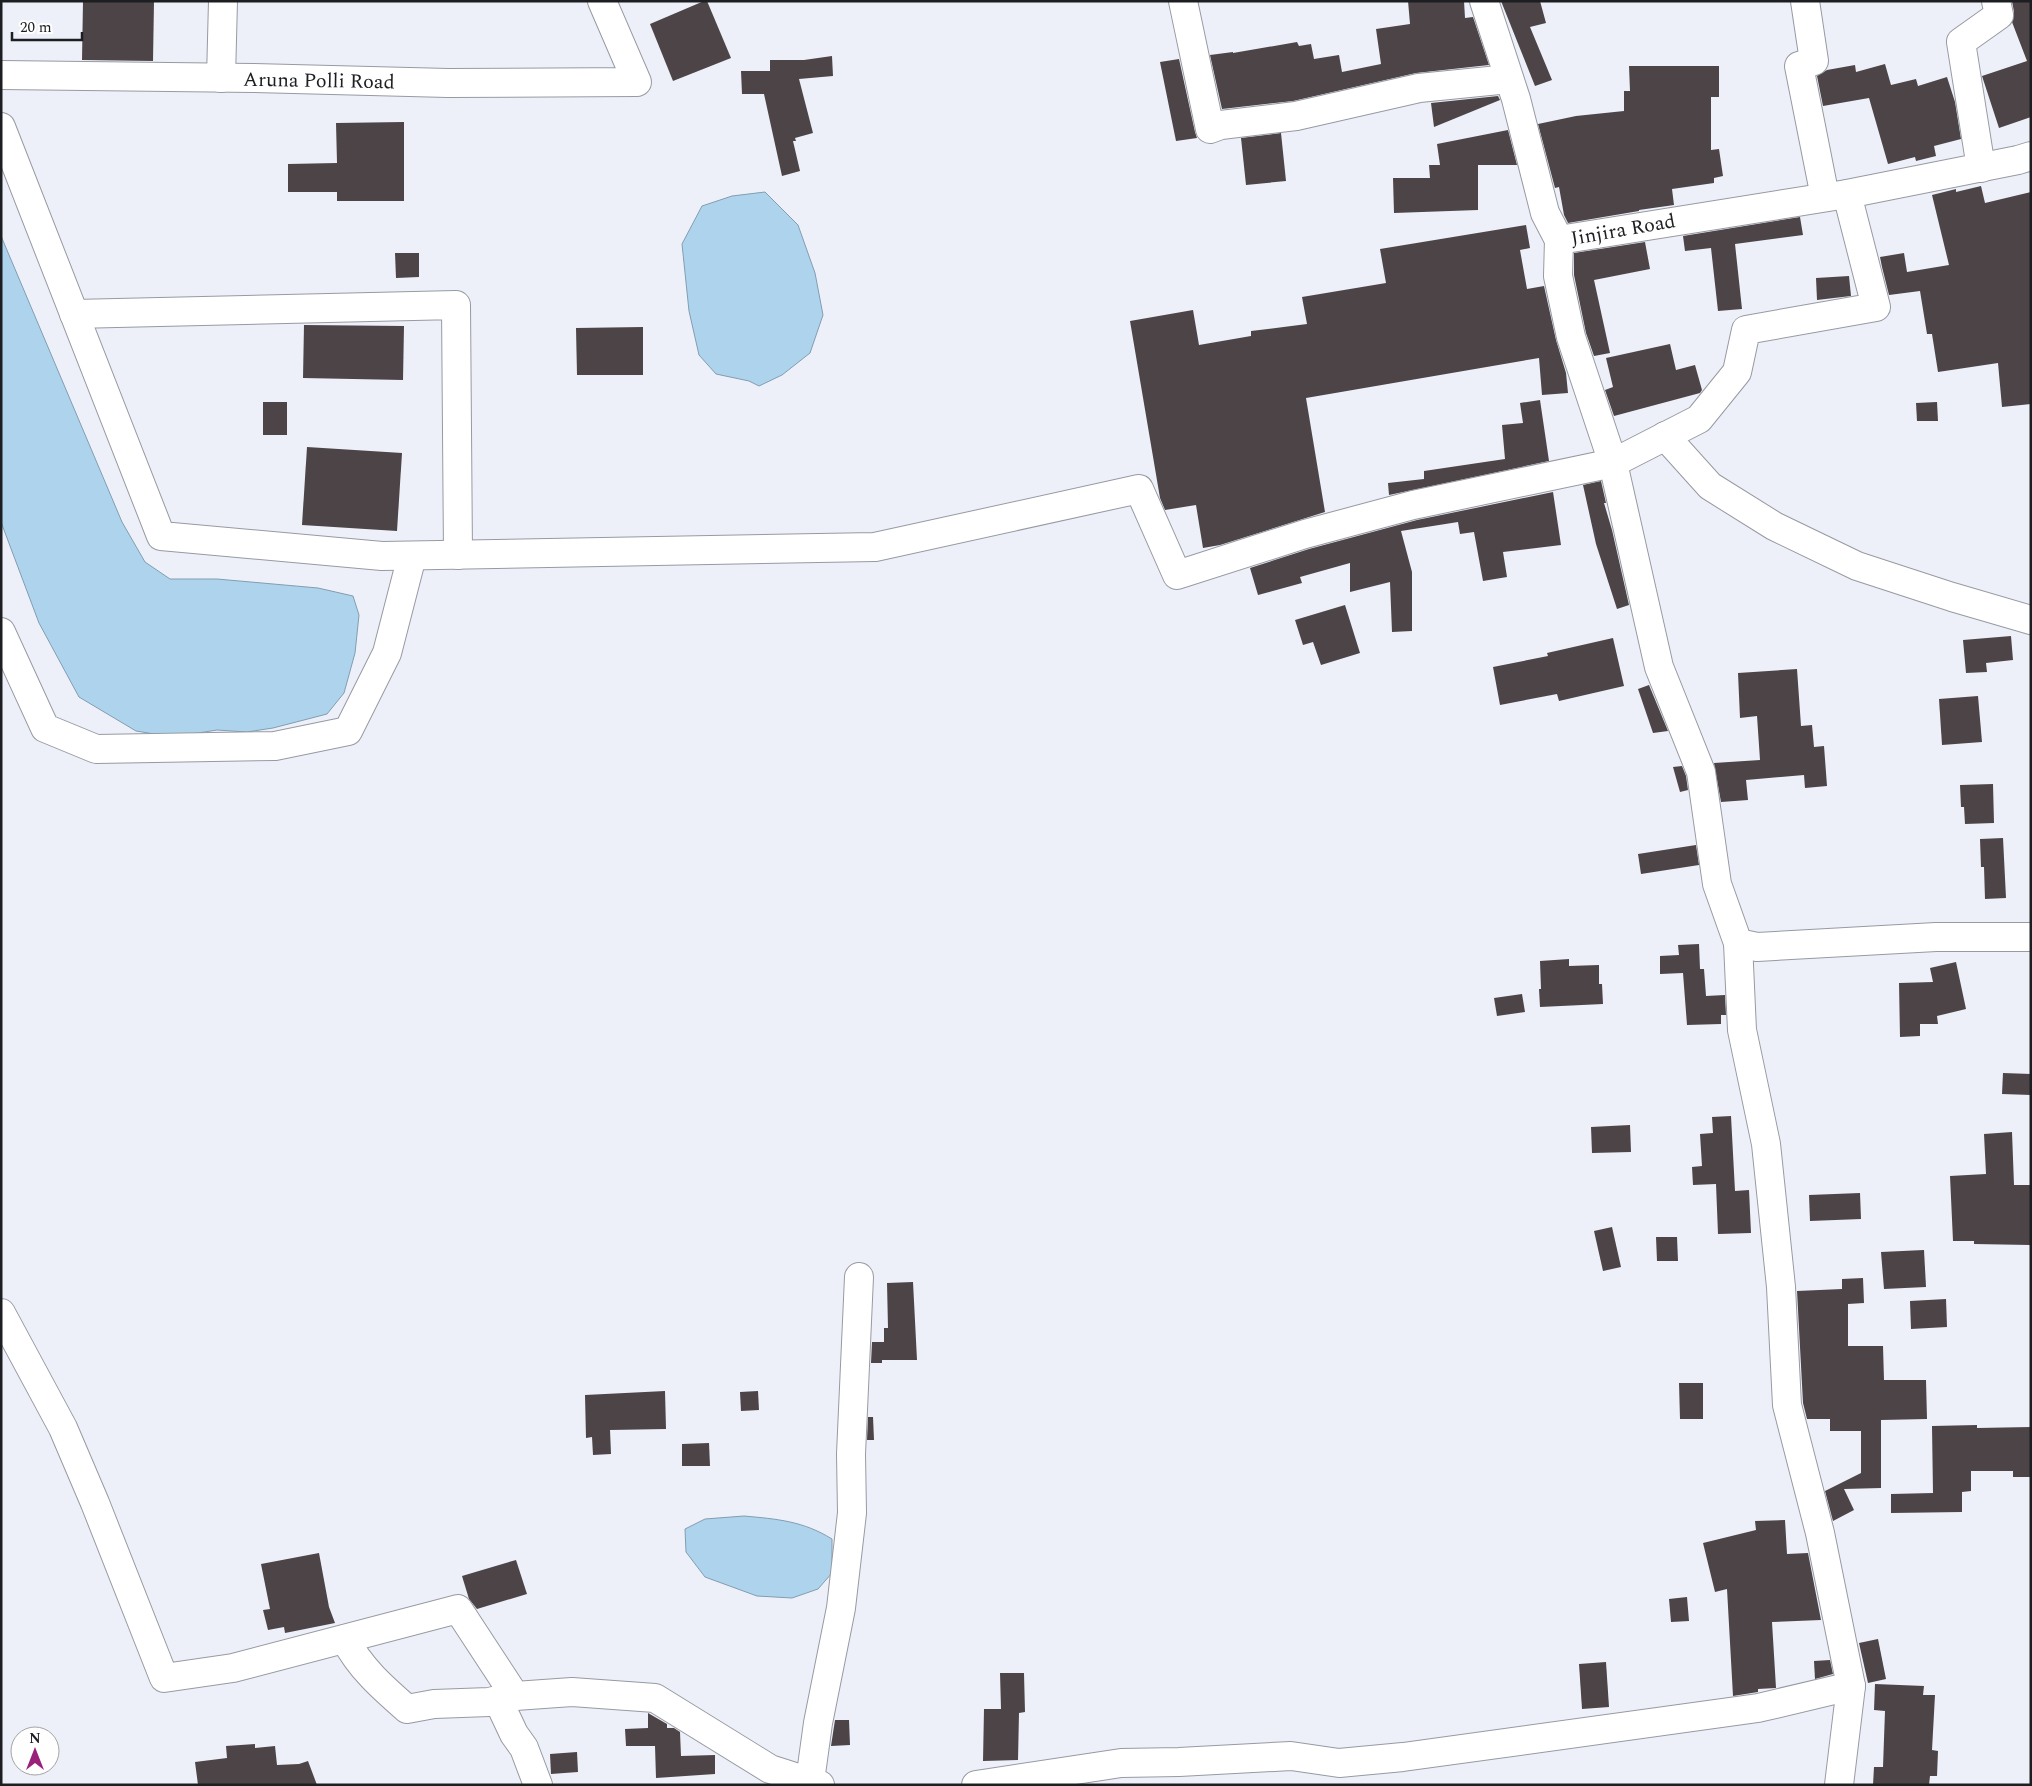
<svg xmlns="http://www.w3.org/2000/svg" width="2032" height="1786" font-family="Spectral,serif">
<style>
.water{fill:#aed4ed;stroke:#829db0}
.building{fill:#4d4447}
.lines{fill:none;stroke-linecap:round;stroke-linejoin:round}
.minor-casing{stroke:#979aa2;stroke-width:30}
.minor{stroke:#fff;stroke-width:28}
.labels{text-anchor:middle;stroke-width:5;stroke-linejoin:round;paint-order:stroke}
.street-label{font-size:20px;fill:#1d1e21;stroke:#fefefe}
</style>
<rect width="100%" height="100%" fill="#edf0f9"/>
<!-- water -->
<g class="water">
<path d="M 765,192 L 798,225 L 815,273 L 823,315 L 810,353 L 782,375 L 759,386 L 749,381 L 716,374 L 699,355 L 689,311 L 682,244 L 702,206 L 732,196 Z"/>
<path d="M 1,236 L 122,522 L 145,562 L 170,579 L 217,579 L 318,588 L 353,596 L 359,615 L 355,653 L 344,693 L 327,714 L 273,728 L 247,732 L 217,730 L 173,737 L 136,731 L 79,697 L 39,623 L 1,522 Z"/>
<path d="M 744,1516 C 777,1519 803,1521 832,1539 L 832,1573 L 818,1589 L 792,1598 L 757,1596 L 705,1577 L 686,1552 L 685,1529 L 705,1519 Z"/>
</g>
<!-- building -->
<g class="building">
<path d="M 83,1 L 154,1 L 153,61 L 82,60 Z"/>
<path d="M 704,1 L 707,1 L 731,58 L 673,81 L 650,24 Z"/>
<path d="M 1408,1 L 1464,1 L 1465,18 L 1473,17 L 1489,65 L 1416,73 L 1293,101 L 1222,109 L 1210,55 L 1233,52 L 1233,53 L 1297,42 L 1299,46 L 1311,44 L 1314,59 L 1339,55 L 1342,72 L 1381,64 L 1376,29 L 1410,24 Z"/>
<path d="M 1501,1 L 1540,1 L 1546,23 L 1530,27 L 1552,80 L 1535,86 Z"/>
<path d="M 2012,1 L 2031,1 L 2031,117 L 1999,128 L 1982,76 L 2027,61 L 2012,22 L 2014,12 Z"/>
<path d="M 832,56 L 833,76 L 799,79 L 813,133 L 795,138 L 796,141 L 793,141 L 800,171 L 782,176 L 764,94 L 742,94 L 741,71 L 770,71 L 770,60 L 804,60 Z"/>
<path d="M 1179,59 L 1195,132 L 1197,138 L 1176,141 L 1160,62 Z"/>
<path d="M 1885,64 L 1891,85 L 1916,79 L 1918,86 L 1947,77 L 1955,102 L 1961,139 L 1934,146 L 1936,156 L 1916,161 L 1915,157 L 1888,164 L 1869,98 L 1823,106 L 1817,76 L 1827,70 L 1855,65 L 1856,72 Z"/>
<path d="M 1629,66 L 1719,66 L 1719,97 L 1711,97 L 1711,150 L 1719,149 L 1723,176 L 1714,178 L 1714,183 L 1672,189 L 1674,205 L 1639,210 L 1639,211 L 1568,223 L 1564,215 L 1559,187 L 1555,188 L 1538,124 L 1576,116 L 1624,111 L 1624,91 L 1630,91 Z"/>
<path d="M 1498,96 L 1500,100 L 1434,127 L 1431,103 Z"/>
<path d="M 404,122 L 404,201 L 337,201 L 337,192 L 288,192 L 288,164 L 337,163 L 336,123 Z"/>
<path d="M 1508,130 L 1517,165 L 1478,165 L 1478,210 L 1394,213 L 1393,178 L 1430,178 L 1429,165 L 1440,165 L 1437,144 Z"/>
<path d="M 1281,133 L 1286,181 L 1246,185 L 1241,138 Z"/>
<path d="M 1981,186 L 1985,203 L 2031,192 L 2031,404 L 2002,407 L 1998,363 L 1938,372 L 1932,334 L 1927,334 L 1920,291 L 1889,295 L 1882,267 L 1880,257 L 1904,253 L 1907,272 L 1949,265 L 1932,195 L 1956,189 L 1956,192 Z"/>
<path d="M 1800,217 L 1803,235 L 1735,244 L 1742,309 L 1718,311 L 1711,248 L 1685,251 L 1683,236 Z"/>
<path d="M 1526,225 L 1530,248 L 1520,250 L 1527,289 L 1544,286 L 1556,340 L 1566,373 L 1568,393 L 1542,395 L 1539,358 L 1306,398 L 1325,512 L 1220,545 L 1203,548 L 1196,505 L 1165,510 L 1160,498 L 1130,321 L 1193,310 L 1199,345 L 1251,336 L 1251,331 L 1307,324 L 1302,297 L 1386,283 L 1380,249 Z"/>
<path d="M 1645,242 L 1650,269 L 1594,280 L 1610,353 L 1594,356 L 1586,333 L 1574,275 L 1574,253 Z"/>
<path d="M 395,253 L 419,253 L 419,277 L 396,278 Z"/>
<path d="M 1849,276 L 1851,296 L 1817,300 L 1816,278 Z"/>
<path d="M 304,325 L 404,326 L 403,380 L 303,378 Z"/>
<path d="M 643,327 L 643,375 L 577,375 L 576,328 Z"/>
<path d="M 1670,344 L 1676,370 L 1695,365 L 1702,390 L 1700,393 L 1614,416 L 1605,390 L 1613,387 L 1606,358 Z"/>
<path d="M 1540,400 L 1549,461 L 1389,495 L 1388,483 L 1424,479 L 1424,471 L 1505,459 L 1502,425 L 1523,423 L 1520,403 Z"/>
<rect x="263" y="402" width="24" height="33"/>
<path d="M 1937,402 L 1938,421 L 1917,421 L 1916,403 Z"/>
<path d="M 307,447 L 402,453 L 397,531 L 302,525 Z"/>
<path d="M 1601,481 L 1606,503 L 1604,503 L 1612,530 L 1629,605 L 1617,609 L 1596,544 L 1583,485 Z"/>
<path d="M 1553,492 L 1561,545 L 1503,552 L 1507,577 L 1483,581 L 1474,532 L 1460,534 L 1458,522 L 1401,531 L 1412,572 L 1412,631 L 1392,632 L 1390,582 L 1350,592 L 1350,563 L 1300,577 L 1302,583 L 1258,595 L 1250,568 L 1309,549 L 1417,520 Z"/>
<path d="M 1345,605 L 1360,653 L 1321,665 L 1313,642 L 1303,645 L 1295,620 Z"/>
<path d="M 2011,636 L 2013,660 L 1986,663 L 1987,672 L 1966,673 L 1963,640 Z"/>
<path d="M 1613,638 L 1624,686 L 1559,701 L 1557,694 L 1500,705 L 1493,667 L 1548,656 L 1547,653 Z"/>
<path d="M 1797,669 L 1801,726 L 1812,725 L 1814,747 L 1824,746 L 1827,786 L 1805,788 L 1804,775 L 1746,780 L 1748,800 L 1721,802 L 1714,763 L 1760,760 L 1757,716 L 1740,718 L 1738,673 Z"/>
<path d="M 1649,685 L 1668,731 L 1653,733 L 1638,689 Z"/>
<path d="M 1978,696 L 1982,742 L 1942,745 L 1939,699 Z"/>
<path d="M 1682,766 L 1686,776 L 1688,790 L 1680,792 L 1673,767 Z"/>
<path d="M 1993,784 L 1994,823 L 1965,824 L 1964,807 L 1961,807 L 1960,785 Z"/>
<path d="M 2003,838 L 2006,898 L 1985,899 L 1984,867 L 1981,867 L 1980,839 Z"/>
<path d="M 1696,845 L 1699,865 L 1641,874 L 1638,854 Z"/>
<path d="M 1699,944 L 1700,969 L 1704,969 L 1706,996 L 1725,995 L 1726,1015 L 1721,1015 L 1721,1024 L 1687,1025 L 1683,973 L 1660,974 L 1660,956 L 1679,955 L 1678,945 Z"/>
<path d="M 1569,959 L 1569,966 L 1599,965 L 1599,984 L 1602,984 L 1603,1004 L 1540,1007 L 1539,989 L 1541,989 L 1540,961 Z"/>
<path d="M 1956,962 L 1966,1009 L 1937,1016 L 1938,1024 L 1920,1024 L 1920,1036 L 1900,1037 L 1899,983 L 1933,982 L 1930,968 Z"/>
<path d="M 1522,994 L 1525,1012 L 1497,1016 L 1494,998 Z"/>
<path d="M 2003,1073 L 2031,1074 L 2031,1095 L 2002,1094 Z"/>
<path d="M 1731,1116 L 1735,1191 L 1749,1190 L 1751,1233 L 1718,1234 L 1716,1184 L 1693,1185 L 1692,1167 L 1702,1166 L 1700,1134 L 1713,1133 L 1712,1117 Z"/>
<path d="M 1630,1125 L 1631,1152 L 1592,1153 L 1591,1127 Z"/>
<path d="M 2012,1132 L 2014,1185 L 2031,1185 L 2030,1245 L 1974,1244 L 1974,1241 L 1953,1241 L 1950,1176 L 1986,1174 L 1984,1134 Z"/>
<path d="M 1860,1193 L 1861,1219 L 1810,1221 L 1809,1195 Z"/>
<path d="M 1612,1227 L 1621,1267 L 1603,1271 L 1594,1231 Z"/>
<path d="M 1656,1237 L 1677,1237 L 1678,1261 L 1657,1261 Z"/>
<path d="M 1924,1250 L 1926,1287 L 1884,1289 L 1881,1252 Z"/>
<path d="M 1863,1278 L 1864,1303 L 1848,1304 L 1848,1346 L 1883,1346 L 1884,1380 L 1926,1380 L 1927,1419 L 1881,1420 L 1881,1488 L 1844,1489 L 1854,1510 L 1833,1521 L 1825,1491 L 1861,1473 L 1861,1431 L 1830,1431 L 1830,1419 L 1807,1419 L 1803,1403 L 1797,1291 L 1842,1289 L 1842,1279 Z"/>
<path d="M 913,1282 L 917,1360 L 882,1360 L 882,1363 L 871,1363 L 872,1342 L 884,1342 L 884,1328 L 888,1328 L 887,1283 Z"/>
<path d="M 1946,1299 L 1947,1327 L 1911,1329 L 1910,1301 Z"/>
<path d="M 1679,1383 L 1703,1383 L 1703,1419 L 1680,1419 Z"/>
<path d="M 665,1391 L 666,1429 L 610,1430 L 611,1454 L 593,1455 L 592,1437 L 586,1438 L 585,1395 Z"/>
<path d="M 758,1391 L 759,1410 L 741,1411 L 740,1392 Z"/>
<path d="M 868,1417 L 873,1417 L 874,1440 L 867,1440 Z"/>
<path d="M 1977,1425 L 1977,1428 L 2031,1427 L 2031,1477 L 2013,1477 L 2013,1471 L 1971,1471 L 1971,1491 L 1962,1492 L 1962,1512 L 1891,1513 L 1891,1494 L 1933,1493 L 1932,1426 Z"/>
<path d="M 709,1443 L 710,1466 L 682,1466 L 682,1444 Z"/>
<path d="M 1785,1520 L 1787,1554 L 1808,1553 L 1821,1620 L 1772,1622 L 1776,1688 L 1758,1689 L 1758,1692 L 1733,1696 L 1727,1589 L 1715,1592 L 1703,1543 L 1756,1530 L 1755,1521 Z"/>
<path d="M 319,1553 L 329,1607 L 335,1623 L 285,1633 L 284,1627 L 268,1630 L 263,1610 L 270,1609 L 261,1564 Z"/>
<path d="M 516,1560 L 527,1594 L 477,1609 L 469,1599 L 462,1576 Z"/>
<path d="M 1687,1597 L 1689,1621 L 1671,1622 L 1669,1599 Z"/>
<path d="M 1878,1639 L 1886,1679 L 1868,1683 L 1859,1643 Z"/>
<path d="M 1830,1660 L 1833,1674 L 1815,1679 L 1814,1661 Z"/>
<path d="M 1606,1662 L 1609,1707 L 1582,1709 L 1579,1664 Z"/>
<path d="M 1000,1673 L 1024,1673 L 1025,1712 L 1019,1713 L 1018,1760 L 983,1761 L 984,1709 L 1001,1709 Z"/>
<path d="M 1875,1684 L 1924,1686 L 1923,1695 L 1935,1695 L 1932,1750 L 1938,1751 L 1937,1776 L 1930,1776 L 1929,1785 L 1873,1785 L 1874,1767 L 1883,1767 L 1885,1711 L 1874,1710 Z"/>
<path d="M 648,1713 L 667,1724 L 667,1728 L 674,1728 L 680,1732 L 681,1756 L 715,1755 L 715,1774 L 656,1778 L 655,1746 L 626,1746 L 625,1729 L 648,1728 Z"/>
<path d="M 835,1720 L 849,1720 L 850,1745 L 831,1746 Z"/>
<path d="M 255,1744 L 255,1748 L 275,1746 L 277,1765 L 299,1764 L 308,1761 L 317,1785 L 198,1785 L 195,1762 L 227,1758 L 226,1746 Z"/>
<path d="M 577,1752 L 578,1772 L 551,1774 L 550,1754 Z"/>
</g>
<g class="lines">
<defs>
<g id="minor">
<path d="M 1183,1 L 1210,129 L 1221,125 L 1296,116 L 1419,88 L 1509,79"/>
<path d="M 1484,1 L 1516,99 L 1545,213 L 1559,240 L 1847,194 L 2018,160 L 2031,156"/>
<path d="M 1805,1 L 1814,61 L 1799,66 L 1825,197"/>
<path d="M 1,75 L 253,78 L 448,83 L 637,82 L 602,1"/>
<path d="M 221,78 L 223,1"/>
<path d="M 1,127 L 161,536 L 382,556 L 875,547 L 1139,489 L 1177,575 L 1305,534 L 1413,505 L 1613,463 L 1699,419 L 1737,372 L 1746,330 L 1876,307 L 1847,194"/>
<path d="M 1981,168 L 1961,42 L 1999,15 L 1996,1"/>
<path d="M 1559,240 L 1558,276 L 1571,337 L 1613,463 L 1659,667 L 1701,772 L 1717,884 L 1738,943 L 1757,947 L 1936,937 L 2031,937"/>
<path d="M 74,314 L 456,305 L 458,555"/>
<path d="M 1665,436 L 1710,486 L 1774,526 L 1857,566 L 1952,597 L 2031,620"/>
<path d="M 1,632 L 45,728 L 96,749 L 275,746 L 348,731 L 387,653 L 412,556"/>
<path d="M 1738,943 L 1742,1030 L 1766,1144 L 1781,1287 L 1787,1405 L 1820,1533 L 1851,1686 L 1839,1785"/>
<path d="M 1,1313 L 63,1428 L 95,1503 L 164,1678 L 233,1668 L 458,1609 L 515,1696 L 572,1692 L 655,1698 L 770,1769 L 820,1785"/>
<path d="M 345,1639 C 360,1668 383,1688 407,1709 L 434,1704 L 489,1702 L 515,1696"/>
<path d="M 498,1700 L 514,1734 L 524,1748 L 538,1785"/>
<path d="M 810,1781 L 818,1723 L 841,1608 L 852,1513 L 851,1454 L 859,1277"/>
<path d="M 976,1785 L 1121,1763 L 1179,1762 L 1291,1756 L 1339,1763 L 1403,1757 L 1758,1708 L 1851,1686"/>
</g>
</defs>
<!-- minor casing -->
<use href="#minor" class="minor-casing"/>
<!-- minor -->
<use href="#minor" class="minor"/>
</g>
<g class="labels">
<!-- street labels -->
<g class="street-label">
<text transform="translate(319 80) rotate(1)" y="7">Aruna Polli Road</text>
<text transform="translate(1623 229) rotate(-10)" y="7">Jinjira Road</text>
</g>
</g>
<!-- border -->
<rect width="2032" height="1786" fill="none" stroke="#1d1e21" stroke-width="5"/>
<!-- north arrow -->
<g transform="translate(35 1751)"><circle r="24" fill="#fefefe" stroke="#a4a4a6"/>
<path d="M0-4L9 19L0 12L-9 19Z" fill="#9a217a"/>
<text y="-8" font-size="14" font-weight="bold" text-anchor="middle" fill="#1d1e21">N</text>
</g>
<!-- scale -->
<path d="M12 32v8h70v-8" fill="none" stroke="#1d1e21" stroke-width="2.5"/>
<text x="20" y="32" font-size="15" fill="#1d1e21" stroke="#fefefe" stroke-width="4" paint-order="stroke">20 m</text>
</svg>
